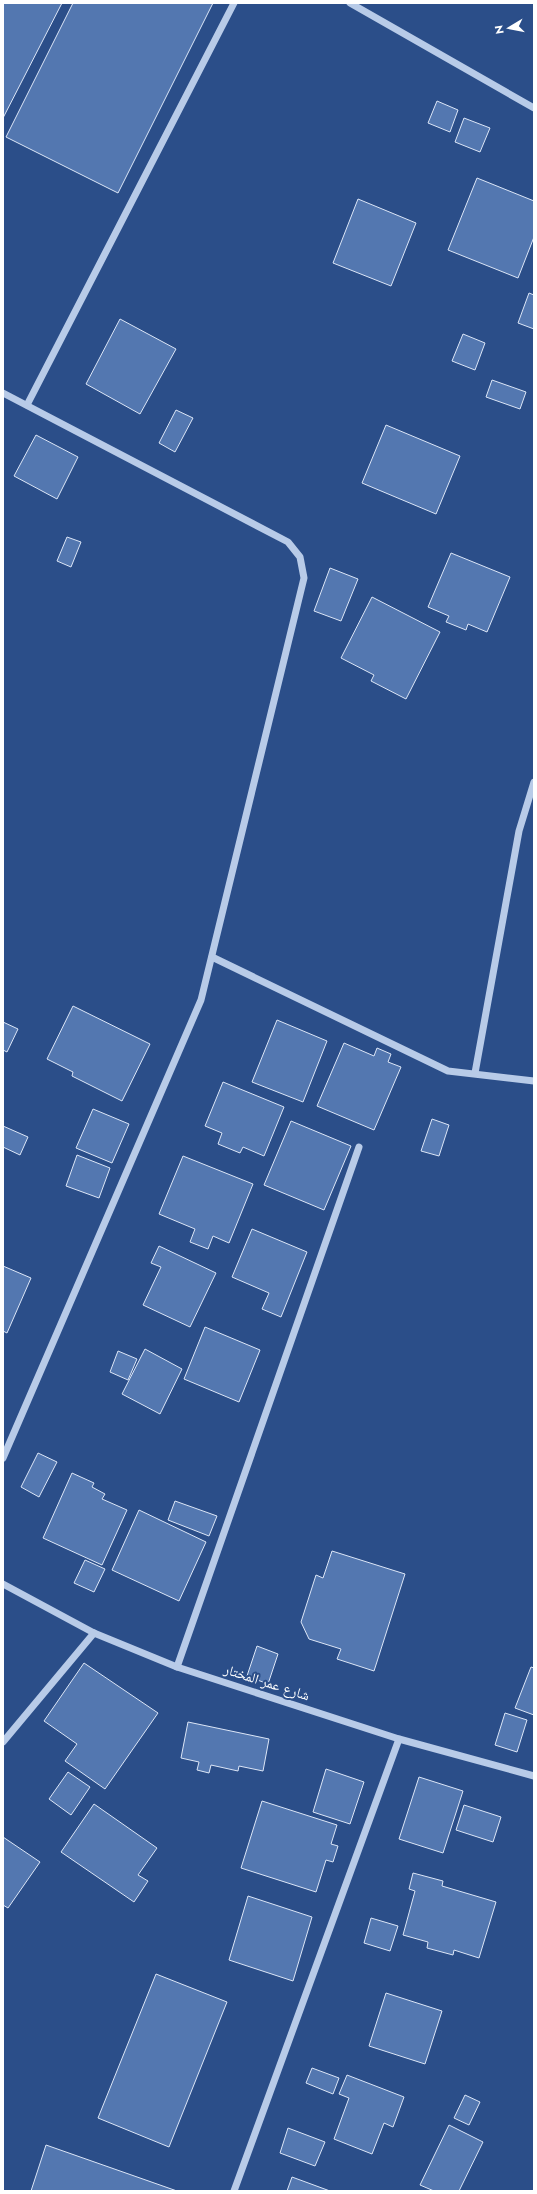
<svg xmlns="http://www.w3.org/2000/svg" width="537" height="2194" font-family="Jost,'Noto Naskh Arabic',sans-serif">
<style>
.building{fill:#5377b0;stroke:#dce6f7}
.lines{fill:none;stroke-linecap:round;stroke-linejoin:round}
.minor{stroke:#b8cbe8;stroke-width:7}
.labels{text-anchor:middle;stroke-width:4;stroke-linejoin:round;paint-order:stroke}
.street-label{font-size:14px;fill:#fff;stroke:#2b4e89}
</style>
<rect width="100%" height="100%" fill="#2b4e89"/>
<!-- building -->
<g class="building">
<path d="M 3,3 L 62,3 L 3,118 Z"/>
<path d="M 73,3 L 213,3 L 118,193 L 6,137 Z"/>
<path d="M 437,101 L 458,110 L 450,132 L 428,123 Z"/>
<path d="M 464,118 L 490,128 L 480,152 L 455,142 Z"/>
<path d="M 477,178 L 534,201 L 534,237 L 518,278 L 448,250 Z"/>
<path d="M 358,199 L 416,223 L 391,286 L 333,263 Z"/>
<path d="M 529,293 L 534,295 L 534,329 L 518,323 Z"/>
<path d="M 120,319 L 176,349 L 140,414 L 86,384 Z"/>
<path d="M 463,334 L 485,343 L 475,370 L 452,361 Z"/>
<path d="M 492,380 L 526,392 L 520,409 L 486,397 Z"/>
<path d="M 176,410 L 193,418 L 175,452 L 159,443 Z"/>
<path d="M 386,425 L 460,456 L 436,514 L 362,483 Z"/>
<path d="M 36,435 L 78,457 L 57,499 L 14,476 Z"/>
<path d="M 67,537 L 81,542 L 71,567 L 57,561 Z"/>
<path d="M 451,553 L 510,577 L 487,632 L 468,624 L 466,630 L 446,622 L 449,616 L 428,607 Z"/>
<path d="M 330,568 L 358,579 L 341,621 L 314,611 Z"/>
<path d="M 372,597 L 440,632 L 406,699 L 371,681 L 374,675 L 341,658 Z"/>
<path d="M 73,1006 L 150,1044 L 122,1101 L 72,1076 L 73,1072 L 47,1059 Z"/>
<path d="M 277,1020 L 327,1041 L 303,1102 L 252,1082 Z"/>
<path d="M 3,1022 L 18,1029 L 7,1052 L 3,1050 Z"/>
<path d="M 344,1043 L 374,1056 L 377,1048 L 391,1054 L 388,1062 L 401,1067 L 374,1130 L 317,1106 Z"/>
<path d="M 223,1082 L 284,1107 L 264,1156 L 243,1147 L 240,1153 L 218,1144 L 222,1133 L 205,1126 Z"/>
<path d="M 93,1109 L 129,1124 L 112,1163 L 76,1148 Z"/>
<path d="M 432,1119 L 449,1125 L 439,1156 L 421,1151 Z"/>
<path d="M 291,1121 L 351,1146 L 324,1210 L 264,1185 Z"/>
<path d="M 3,1126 L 28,1137 L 20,1155 L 3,1147 Z"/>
<path d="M 77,1155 L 110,1168 L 99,1198 L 66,1186 Z"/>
<path d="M 183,1156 L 253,1184 L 229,1243 L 213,1236 L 208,1249 L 190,1242 L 195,1229 L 159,1214 Z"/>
<path d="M 252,1229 L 307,1252 L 281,1317 L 262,1309 L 269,1293 L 232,1277 Z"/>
<path d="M 159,1246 L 216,1273 L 190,1327 L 143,1305 L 161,1267 L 151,1263 Z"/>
<path d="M 3,1266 L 31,1278 L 7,1333 L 3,1331 Z"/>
<path d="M 205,1327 L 260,1350 L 239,1402 L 184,1379 Z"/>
<path d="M 145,1349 L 182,1369 L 160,1414 L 122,1394 Z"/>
<path d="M 118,1351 L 137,1359 L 128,1380 L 110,1372 Z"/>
<path d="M 38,1453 L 57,1462 L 39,1497 L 21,1487 Z"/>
<path d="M 72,1473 L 94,1483 L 92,1487 L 105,1494 L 102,1499 L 127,1510 L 102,1565 L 43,1538 Z"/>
<path d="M 175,1501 L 217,1516 L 209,1536 L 168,1520 Z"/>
<path d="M 139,1510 L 206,1542 L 179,1601 L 112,1570 Z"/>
<path d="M 332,1551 L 405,1574 L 374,1671 L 337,1659 L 341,1649 L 309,1639 L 301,1622 L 316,1575 L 323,1578 Z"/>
<path d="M 85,1560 L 105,1569 L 94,1592 L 74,1583 Z"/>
<path d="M 257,1646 L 278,1654 L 268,1684 L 247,1676 Z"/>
<path d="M 84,1663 L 158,1713 L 105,1789 L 65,1761 L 77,1744 L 44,1721 Z"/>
<path d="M 531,1667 L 534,1668 L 534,1715 L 515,1708 Z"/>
<path d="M 505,1713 L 527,1720 L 517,1752 L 495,1745 Z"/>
<path d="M 188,1722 L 269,1739 L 263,1771 L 239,1766 L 238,1771 L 211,1765 L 209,1773 L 197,1770 L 199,1762 L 181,1758 Z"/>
<path d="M 326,1769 L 364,1782 L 350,1824 L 313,1812 Z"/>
<path d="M 68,1772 L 90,1787 L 71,1815 L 49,1799 Z"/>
<path d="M 419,1777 L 463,1791 L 443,1853 L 399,1839 Z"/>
<path d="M 262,1801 L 337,1825 L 331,1844 L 338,1846 L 333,1862 L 326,1860 L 316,1892 L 241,1868 Z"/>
<path d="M 94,1804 L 157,1848 L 138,1875 L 148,1881 L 134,1902 L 61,1852 Z"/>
<path d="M 464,1805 L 501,1817 L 493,1842 L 456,1830 Z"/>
<path d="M 3,1837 L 40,1862 L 8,1908 L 3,1905 Z"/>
<path d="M 413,1873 L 443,1881 L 442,1886 L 496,1902 L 479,1958 L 454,1950 L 453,1955 L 427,1948 L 428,1942 L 403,1935 L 415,1891 L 409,1889 Z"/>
<path d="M 248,1896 L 312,1917 L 293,1981 L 229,1960 Z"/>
<path d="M 371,1918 L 398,1926 L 390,1951 L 364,1943 Z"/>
<path d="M 156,1974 L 227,2002 L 169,2147 L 98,2118 Z"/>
<path d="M 386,1993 L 442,2011 L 425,2064 L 369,2046 Z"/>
<path d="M 312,2068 L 339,2078 L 333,2094 L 306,2083 Z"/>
<path d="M 347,2075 L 404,2097 L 393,2127 L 384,2123 L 372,2154 L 334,2139 L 349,2098 L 339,2094 Z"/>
<path d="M 465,2095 L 480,2102 L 469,2125 L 454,2118 Z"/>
<path d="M 449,2125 L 483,2142 L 459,2191 L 434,2191 L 420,2185 Z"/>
<path d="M 288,2128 L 325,2142 L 315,2166 L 280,2153 Z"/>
<path d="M 46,2145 L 177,2191 L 31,2191 Z"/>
<path d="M 292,2177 L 330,2191 L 287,2191 Z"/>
</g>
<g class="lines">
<!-- minor -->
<g class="minor">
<path d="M 350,3 L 534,108"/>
<path d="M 3,393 L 288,542 L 300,557 L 304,578 L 201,1000 L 3,1458"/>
<path d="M 27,405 L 234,3"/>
<path d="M 212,957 L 448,1071 L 534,1081"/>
<path d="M 475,1073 L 519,831 L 534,782"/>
<path d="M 3,1584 L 94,1633 L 177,1667 L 399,1739 L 534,1776"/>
<path d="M 177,1667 L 359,1147"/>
<path d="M 3,1742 L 94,1633"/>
<path d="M 234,2191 L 399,1739"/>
</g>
</g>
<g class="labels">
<!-- street labels -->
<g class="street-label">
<text transform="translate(267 1682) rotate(18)" y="5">شارع عمر المختار</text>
</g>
</g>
<!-- border -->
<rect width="537" height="2194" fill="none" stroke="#ffffff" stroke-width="8"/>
<!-- north arrow -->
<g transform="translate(509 28) rotate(260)" stroke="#2b4e89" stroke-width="3" paint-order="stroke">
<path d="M0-3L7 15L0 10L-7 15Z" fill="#ffffff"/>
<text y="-6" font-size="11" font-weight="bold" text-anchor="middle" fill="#ffffff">N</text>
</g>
</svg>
